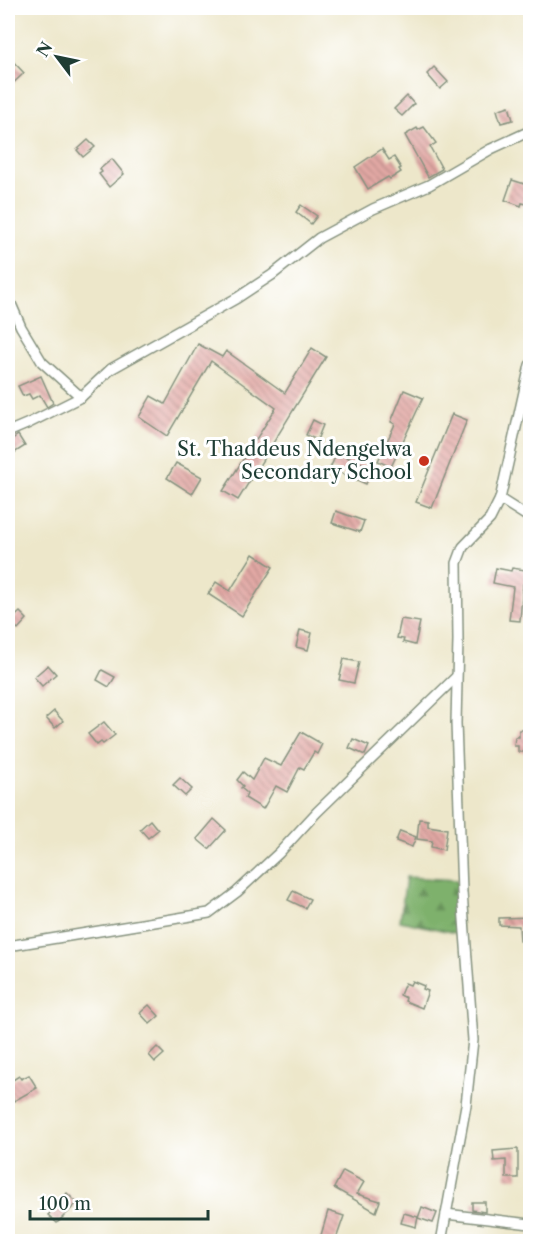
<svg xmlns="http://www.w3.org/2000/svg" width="538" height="1249" font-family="'Libre Caslon Text',serif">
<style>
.forest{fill:url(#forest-firs);stroke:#4e7750;stroke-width:1.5}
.building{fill:url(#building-back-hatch)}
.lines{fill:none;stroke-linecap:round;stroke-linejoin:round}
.street-casing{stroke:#86927f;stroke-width:12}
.street{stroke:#fff;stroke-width:9}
.poi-dot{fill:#c8321e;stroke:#fff;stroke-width:2}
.labels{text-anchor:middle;stroke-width:6;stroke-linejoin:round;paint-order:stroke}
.poi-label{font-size:20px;fill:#1f3d34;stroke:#fff;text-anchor:end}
</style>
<defs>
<pattern id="forest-firs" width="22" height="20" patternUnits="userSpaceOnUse" patternTransform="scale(1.5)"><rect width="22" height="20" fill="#7eb16c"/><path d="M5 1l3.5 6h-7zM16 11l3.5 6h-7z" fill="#67915a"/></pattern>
<pattern id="building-back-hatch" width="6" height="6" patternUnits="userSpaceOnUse" patternTransform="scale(1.5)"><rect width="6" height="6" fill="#e2a8a4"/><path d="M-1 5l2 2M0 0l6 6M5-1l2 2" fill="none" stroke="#b78a86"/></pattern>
</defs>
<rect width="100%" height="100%" fill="#fff"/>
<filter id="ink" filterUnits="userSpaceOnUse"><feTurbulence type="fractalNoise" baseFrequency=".0167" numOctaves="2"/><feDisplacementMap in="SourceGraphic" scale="12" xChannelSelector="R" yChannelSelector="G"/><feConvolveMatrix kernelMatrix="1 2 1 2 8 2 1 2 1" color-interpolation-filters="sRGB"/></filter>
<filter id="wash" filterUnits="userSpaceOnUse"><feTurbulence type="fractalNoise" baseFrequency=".008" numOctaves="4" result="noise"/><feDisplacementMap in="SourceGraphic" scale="24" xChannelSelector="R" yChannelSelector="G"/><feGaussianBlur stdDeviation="1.35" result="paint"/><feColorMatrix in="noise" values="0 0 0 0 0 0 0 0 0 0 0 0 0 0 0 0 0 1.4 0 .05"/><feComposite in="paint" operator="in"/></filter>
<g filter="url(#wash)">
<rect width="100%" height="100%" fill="#ede7ca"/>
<!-- forest -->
<path class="forest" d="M 406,877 L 457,880 L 460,934 L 400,921 Z"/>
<g id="blocks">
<!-- building -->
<g class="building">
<path d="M 8,56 L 24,73 L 8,88 Z"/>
<path d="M 434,67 L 448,82 L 440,89 L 427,74 Z"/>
<path d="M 407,96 L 414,104 L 402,116 L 394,109 Z"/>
<path d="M 509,106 L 513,120 L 501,123 L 497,110 Z"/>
<path d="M 424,127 L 436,143 L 430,147 L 442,169 L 428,177 L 405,135 L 417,128 L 418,130 Z"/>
<path d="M 88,140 L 95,147 L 83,157 L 77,150 Z"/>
<path d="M 382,149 L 389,160 L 394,157 L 401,168 L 399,169 L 401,172 L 390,179 L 388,177 L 368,189 L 355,167 Z"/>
<path d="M 112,159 L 124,174 L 109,187 L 99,174 L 102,172 L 100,169 Z"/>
<path d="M 512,180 L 531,186 L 531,205 L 522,203 L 521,206 L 505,200 Z"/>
<path d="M 301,205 L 317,216 L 311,224 L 296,212 Z"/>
<path d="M 198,344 L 222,357 L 226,351 L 285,393 L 312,348 L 326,357 L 238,500 L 223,491 L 276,408 L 211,361 L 167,436 L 139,417 L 151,396 L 165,404 Z"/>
<path d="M 41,376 L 53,403 L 47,407 L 40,395 L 32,399 L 29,394 L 23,396 L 18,386 Z"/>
<path d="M 404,390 L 423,398 L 391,467 L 378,461 L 395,424 L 391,422 Z"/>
<path d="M 452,414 L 467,420 L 432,508 L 416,502 Z"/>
<path d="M 313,420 L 323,425 L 317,440 L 306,435 Z"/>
<path d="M 18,435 L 25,446 L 14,453 L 8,442 Z"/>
<path d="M 337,453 L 373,468 L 366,484 L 330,468 Z"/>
<path d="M 176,463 L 202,477 L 192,494 L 167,478 Z"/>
<path d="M 336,511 L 364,521 L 360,532 L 332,523 Z"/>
<path d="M 253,554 L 273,567 L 242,616 L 208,594 L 216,582 L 230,591 Z"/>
<path d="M 496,568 L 511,571 L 512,568 L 526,570 L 525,573 L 531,574 L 530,585 L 523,584 L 520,621 L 509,620 L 513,587 L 493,583 Z"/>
<path d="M 20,612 L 27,619 L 18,629 L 10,621 Z"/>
<path d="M 401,619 L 420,622 L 415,645 L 403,642 L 404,639 L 397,638 Z"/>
<path d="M 300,630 L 312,633 L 308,650 L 296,647 Z"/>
<path d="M 344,659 L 359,662 L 354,683 L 339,680 Z"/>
<path d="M 48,665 L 56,674 L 42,686 L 34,677 Z"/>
<path d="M 102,670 L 115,677 L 109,687 L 97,680 Z"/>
<path d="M 54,711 L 63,721 L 55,728 L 46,718 Z"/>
<path d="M 104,722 L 115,735 L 103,744 L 101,742 L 97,745 L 88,734 Z"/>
<path d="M 519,730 L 531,730 L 531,752 L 518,752 L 518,746 L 514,746 L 515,737 L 519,737 Z"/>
<path d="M 301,732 L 322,744 L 317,754 L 314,752 L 304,769 L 300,767 L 287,792 L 276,786 L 263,809 L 245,798 L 247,793 L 241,788 L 243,786 L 237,780 L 243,772 L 252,780 L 264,758 L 281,766 Z"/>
<path d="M 353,739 L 369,746 L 365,755 L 349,748 Z"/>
<path d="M 180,778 L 192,789 L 185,796 L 173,785 Z"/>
<path d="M 214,819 L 226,830 L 209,849 L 197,839 Z"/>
<path d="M 419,819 L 428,820 L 428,826 L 447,829 L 444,850 L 431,847 L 432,841 L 417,839 Z"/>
<path d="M 150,820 L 158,830 L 148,838 L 140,829 Z"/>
<path d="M 400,831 L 416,837 L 412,847 L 396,841 Z"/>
<path d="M 293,891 L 310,899 L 305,908 L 288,900 Z"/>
<path d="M 531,917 L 531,940 L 520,941 L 519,926 L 499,925 L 499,918 Z"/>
<path d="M 412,981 L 424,986 L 423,989 L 428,991 L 422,1008 L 405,1001 L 406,998 L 400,995 L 405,983 L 410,985 Z"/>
<path d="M 149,1005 L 159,1016 L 150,1024 L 140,1013 Z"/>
<path d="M 157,1047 L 164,1054 L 155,1062 L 149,1055 Z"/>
<path d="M 29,1075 L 37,1088 L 14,1101 L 8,1088 L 8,1083 L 19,1076 L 21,1079 Z"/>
<path d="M 518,1149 L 518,1178 L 506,1178 L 506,1160 L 494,1161 L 493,1151 Z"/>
<path d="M 343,1171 L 364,1182 L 357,1194 L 380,1201 L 376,1212 L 334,1188 Z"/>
<path d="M 67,1193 L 77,1203 L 57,1223 L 48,1215 Z"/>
<path d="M 472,1202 L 485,1202 L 485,1212 L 472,1210 Z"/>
<path d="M 422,1207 L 437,1213 L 433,1223 L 418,1218 Z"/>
<path d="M 328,1211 L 344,1216 L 335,1242 L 319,1242 Z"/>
<path d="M 404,1213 L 418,1217 L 416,1227 L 401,1223 Z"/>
</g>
</g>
</g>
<g filter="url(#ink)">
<use href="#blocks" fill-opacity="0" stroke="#86927f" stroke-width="1.5"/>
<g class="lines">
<defs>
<g id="street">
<path d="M 8,297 L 21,327 L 42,362 L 81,397 L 111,369 L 237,298 L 272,275 L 319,238 L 373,209 L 429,185 L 491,149 L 530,131"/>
<path d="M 8,432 L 29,423 L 81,397"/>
<path d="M 500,499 L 530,365"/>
<path d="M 8,946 L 209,913 L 237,892 L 279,853 L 317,812 L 456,677"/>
<path d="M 446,1214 L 530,1224"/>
<path d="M 441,1242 L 466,1105 L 473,1040 L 462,892 L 456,723 L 458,640 L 457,563 L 463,547 L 490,519 L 500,499 L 530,518"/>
</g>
</defs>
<!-- street casing -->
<use href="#street" class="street-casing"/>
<!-- street -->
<use href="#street" class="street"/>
</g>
</g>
<!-- markers -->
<circle class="poi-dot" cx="424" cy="461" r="6"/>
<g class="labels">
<!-- poi labels -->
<g class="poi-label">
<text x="412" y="456">St. Thaddeus Ndengelwa<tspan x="412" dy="23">Secondary School</tspan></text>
</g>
</g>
<!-- margin -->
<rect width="538" height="1249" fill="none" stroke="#fff" stroke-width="30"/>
<!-- north arrow -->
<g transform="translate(57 57) rotate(302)" stroke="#ffffff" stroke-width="4.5" paint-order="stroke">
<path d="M0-4.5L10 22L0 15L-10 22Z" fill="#1f3d34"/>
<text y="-9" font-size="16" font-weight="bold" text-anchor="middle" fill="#1f3d34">N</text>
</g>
<!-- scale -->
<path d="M30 1210v9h178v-9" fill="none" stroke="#1f3d34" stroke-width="3"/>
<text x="39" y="1210" font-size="18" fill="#1f3d34" stroke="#ffffff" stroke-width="4.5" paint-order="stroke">100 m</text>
</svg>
